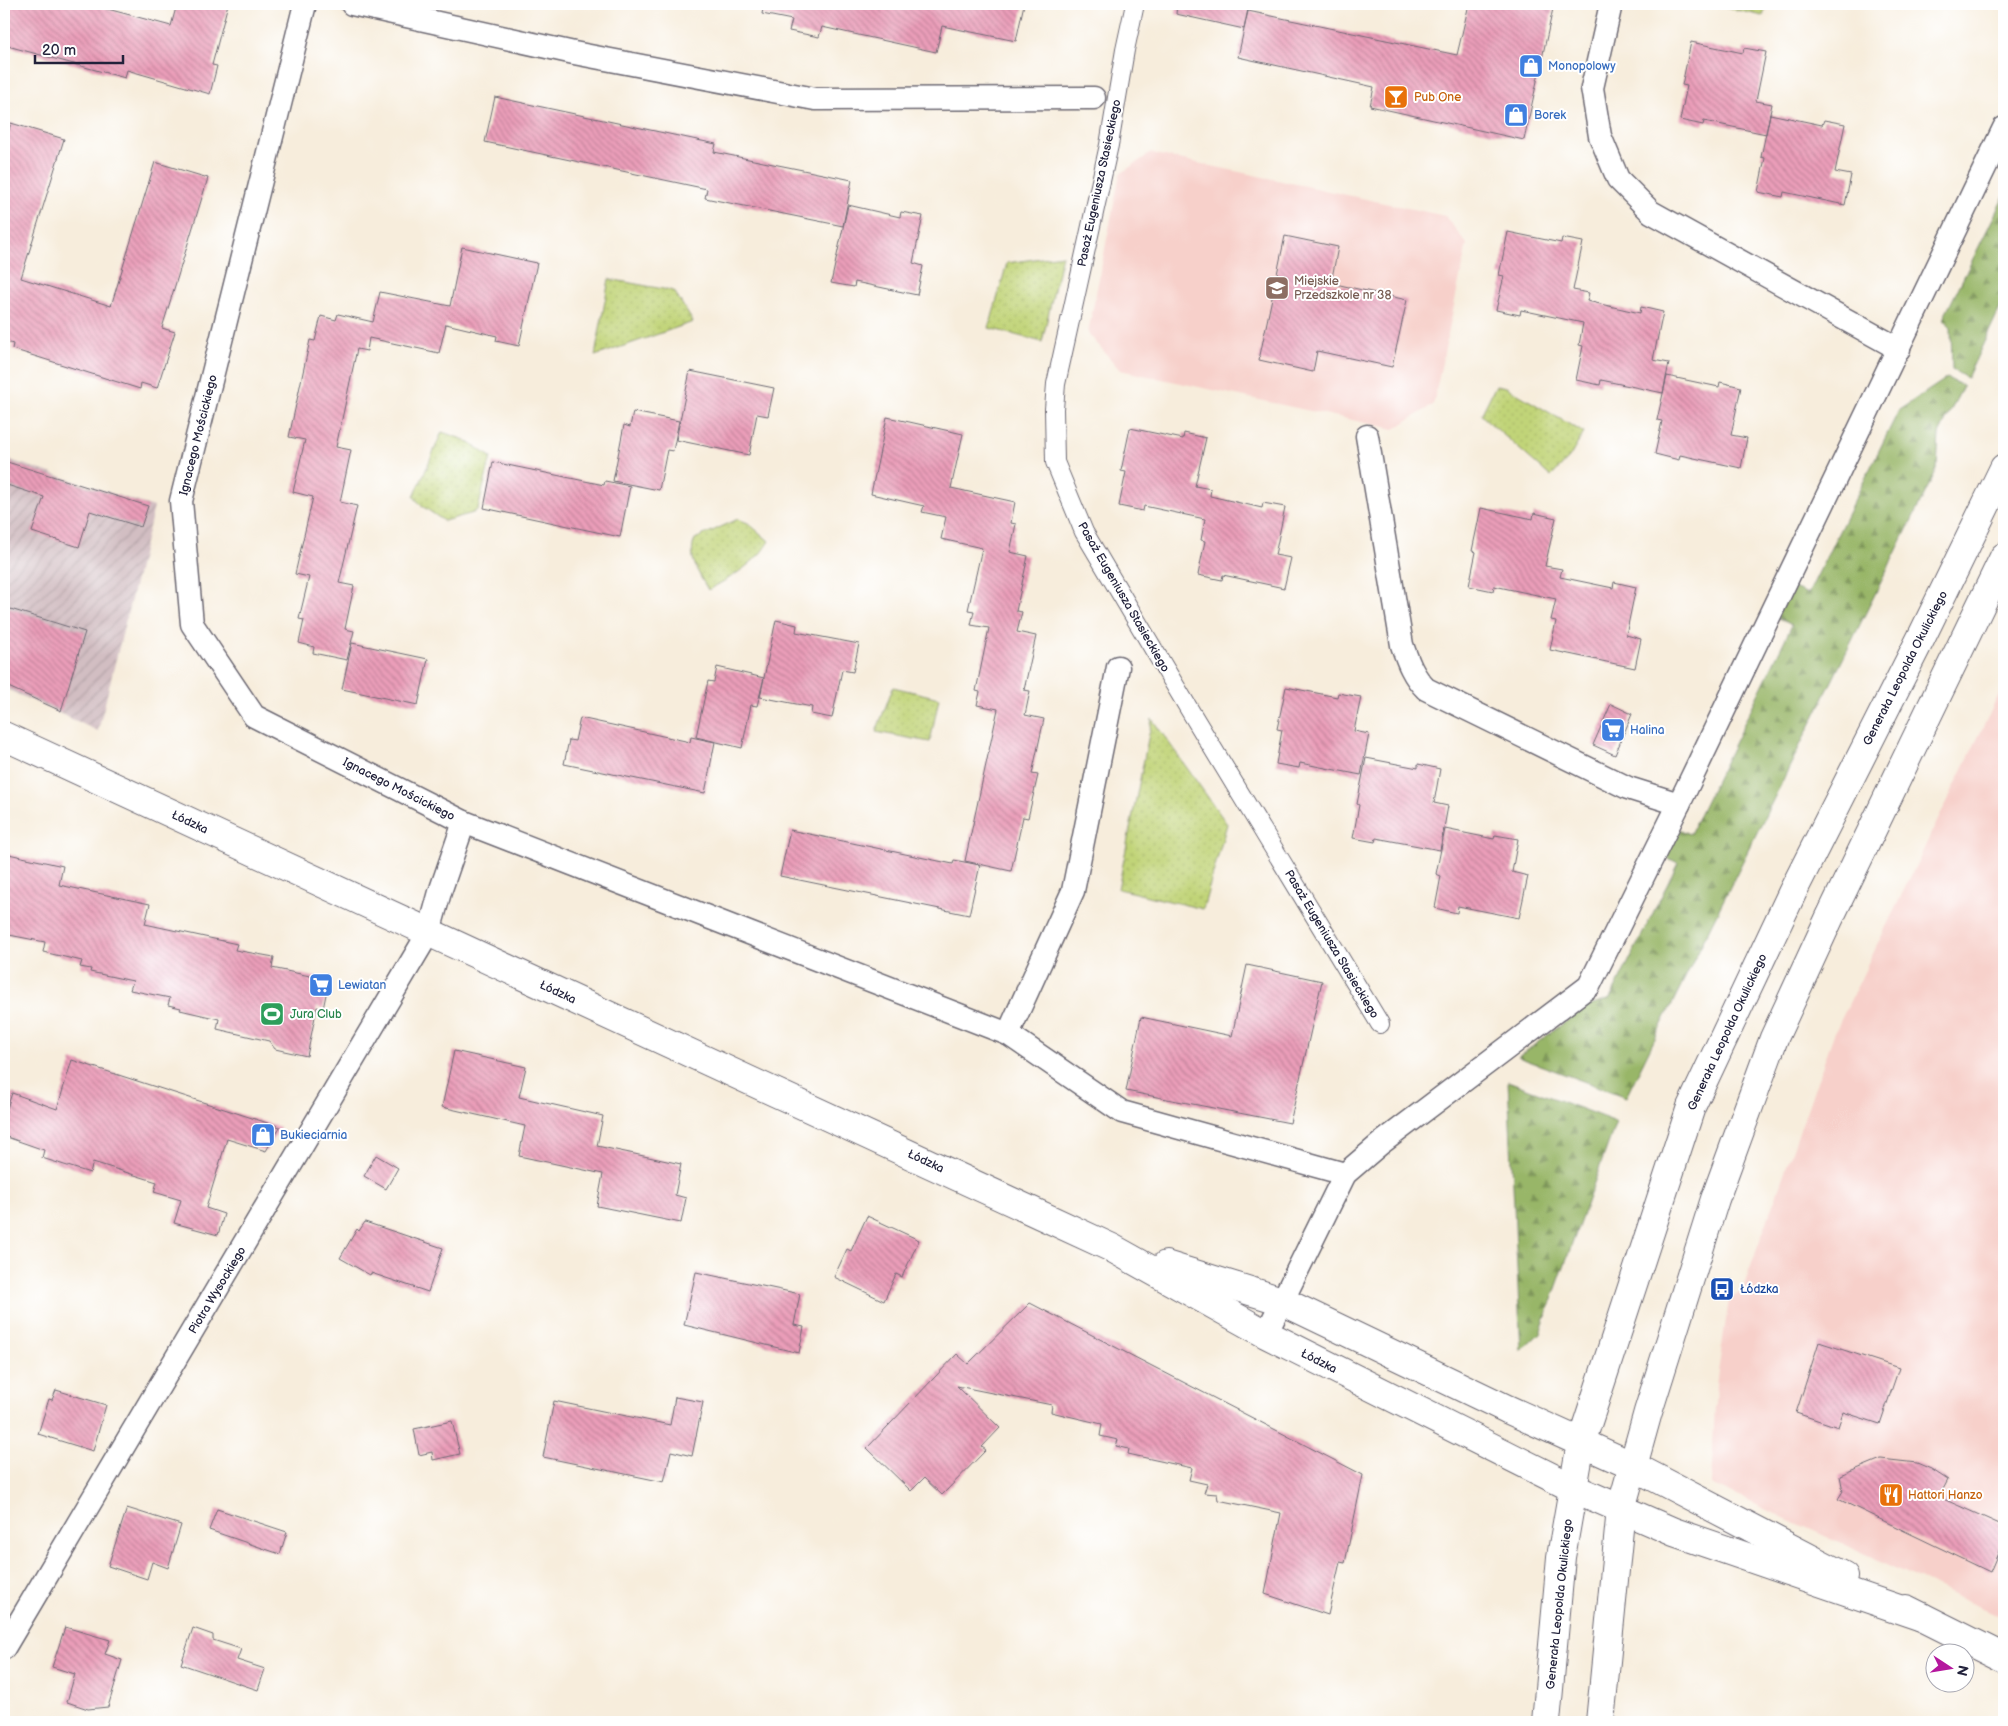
<svg xmlns="http://www.w3.org/2000/svg" width="2008" height="1726" font-family="'Balsamiq Sans',sans-serif">
<style>
.built{fill:#f7d0ca}
.industrial{fill:url(#industrial-furrows)}
.forest{fill:url(#forest-firs);stroke:#5d6c52}
.park{fill:url(#park-dots);stroke:#727b5a}
.building{fill:url(#building-back-hatch)}
.lines{fill:none;stroke-linecap:round;stroke-linejoin:round}
.pedestrian-casing{stroke:#6d6973;stroke-width:20}
.minor-casing{stroke:#6d6973;stroke-width:25}
.tertiary-casing{stroke:#6d6973;stroke-width:30}
.primary-casing{stroke:#6d6973;stroke-width:30}
.pedestrian{stroke:#fff;stroke-width:18}
.minor{stroke:#fff;stroke-width:22}
.tertiary{stroke:#fff;stroke-width:28}
.primary{stroke:#fff;stroke-width:28}
.labels{text-anchor:middle;stroke-width:4;stroke-linejoin:round;paint-order:stroke}
.shop-label{font-size:12px;fill:#366cbe;stroke:#fff;text-anchor:start}
.food-label{font-size:12px;fill:#c56008;stroke:#fff;text-anchor:start}
.street-label{font-size:12px;fill:#22223b;stroke:#fff}
.education-label{font-size:12px;fill:#785e54;stroke:#fff;text-anchor:start}
.leisure-label{font-size:12px;fill:#27864d;stroke:#fff;text-anchor:start}
.transit-label{font-size:12px;fill:#164399;stroke:#fff;text-anchor:start}
</style>
<defs>
<pattern id="industrial-furrows" width="10" height="10" patternUnits="userSpaceOnUse" patternTransform="scale(1.25)"><rect width="10" height="10" fill="#d2bec2"/><path d="M-1 1l2-2M0 10L10 0M9 11l2-2" fill="none" stroke="#b4a3a8"/></pattern>
<pattern id="forest-firs" width="22" height="20" patternUnits="userSpaceOnUse" patternTransform="scale(1.25)"><rect width="22" height="20" fill="#98b668"/><path d="M5 1l3.5 6h-7zM16 11l3.5 6h-7z" fill="#7c9457"/></pattern>
<pattern id="park-dots" width="8" height="8" patternUnits="userSpaceOnUse" patternTransform="scale(1.25)"><rect width="8" height="8" fill="#c1d478"/><path d="M2 2h.1M6 6h.1" fill="none" stroke="#a6b669" stroke-width="1.8" stroke-linecap="round"/></pattern>
<pattern id="building-back-hatch" width="6" height="6" patternUnits="userSpaceOnUse" patternTransform="scale(1.25)"><rect width="6" height="6" fill="#eb9eb9"/><path d="M-1 5l2 2M0 0l6 6M5-1l2 2" fill="none" stroke="#be8098"/></pattern>
</defs>
<rect width="100%" height="100%" fill="#fff"/>
<filter id="ink" filterUnits="userSpaceOnUse"><feTurbulence type="fractalNoise" baseFrequency=".02" numOctaves="2"/><feDisplacementMap in="SourceGraphic" scale="10" xChannelSelector="R" yChannelSelector="G"/><feConvolveMatrix kernelMatrix="1 2 1 2 8 2 1 2 1" color-interpolation-filters="sRGB"/></filter>
<filter id="wash" filterUnits="userSpaceOnUse"><feTurbulence type="fractalNoise" baseFrequency=".0096" numOctaves="4" result="noise"/><feDisplacementMap in="SourceGraphic" scale="20" xChannelSelector="R" yChannelSelector="G"/><feGaussianBlur stdDeviation="1.12" result="paint"/><feColorMatrix in="noise" values="0 0 0 0 0 0 0 0 0 0 0 0 0 0 0 0 0 1.4 0 .05"/><feComposite in="paint" operator="in"/></filter>
<g filter="url(#wash)">
<rect width="100%" height="100%" fill="#f7eddc"/>
<!-- built -->
<g class="built">
<path d="M 1151,153 L 1445,216 L 1467,244 L 1433,405 L 1394,429 L 1120,370 L 1088,333 L 1120,174 Z"/>
<path d="M 2004,684 L 2004,1618 L 1711,1484 L 1716,1385 L 1729,1300 L 1742,1291 L 1834,1034 Z"/>
</g>
<!-- industrial -->
<path class="industrial" d="M 4,458 L 154,507 L 98,731 L 4,688 Z"/>
<!-- forest -->
<g class="forest">
<path d="M 2004,196 L 2004,300 L 1967,378 L 1952,370 L 1951,327 L 1943,319 Z"/>
<path d="M 1947,378 L 1963,386 L 1939,434 L 1937,469 L 1626,1097 L 1518,1057 L 1584,1008 L 1610,999 L 1678,863 L 1658,853 L 1672,826 L 1690,834 L 1792,625 L 1774,616 L 1789,586 L 1808,594 L 1899,410 Z"/>
<path d="M 1508,1081 L 1616,1122 L 1540,1333 L 1521,1351 Z"/>
</g>
<!-- park -->
<g class="park">
<path d="M 1710,4 L 1767,4 L 1763,16 Z"/>
<path d="M 1062,255 L 1042,342 L 989,328 L 1007,263 Z"/>
<path d="M 609,279 L 674,291 L 693,322 L 595,356 Z"/>
<path d="M 1496,385 L 1506,387 L 1584,433 L 1569,458 L 1551,477 L 1481,415 Z"/>
<path d="M 442,432 L 465,440 L 491,457 L 478,509 L 473,513 L 444,521 L 422,506 L 414,497 Z"/>
<path d="M 738,519 L 748,523 L 769,541 C 758,562 729,579 708,590 C 699,574 687,557 695,539 Z"/>
<path d="M 893,687 L 939,698 L 930,742 L 876,732 Z"/>
<path d="M 1152,719 L 1227,824 L 1203,909 L 1118,889 Z"/>
</g>
<g id="blocks">
<!-- building -->
<g class="building">
<path d="M 4,4 L 89,4 L 171,26 L 177,4 L 228,4 L 212,65 L 217,66 L 210,94 L 127,70 L 125,78 L 4,45 Z"/>
<path d="M 764,4 L 1024,4 L 1016,41 L 942,26 L 936,52 L 822,27 L 819,37 L 789,31 L 792,20 L 762,14 Z"/>
<path d="M 1177,4 L 1249,4 L 1244,29 L 1176,14 Z"/>
<path d="M 1469,4 L 1554,4 L 1524,140 L 1370,106 L 1374,87 L 1238,57 L 1248,11 L 1457,55 Z"/>
<path d="M 1691,42 L 1743,53 L 1744,48 L 1766,52 L 1756,101 L 1772,104 L 1766,134 L 1704,121 L 1703,125 L 1680,120 L 1687,86 L 1682,85 Z"/>
<path d="M 495,97 L 716,144 L 714,152 L 852,180 L 843,226 L 705,198 L 707,189 L 485,142 Z"/>
<path d="M 1770,114 L 1822,125 L 1824,120 L 1845,124 L 1835,172 L 1851,175 L 1845,205 L 1784,192 L 1783,197 L 1758,192 L 1765,158 L 1761,157 Z"/>
<path d="M 11,123 L 64,139 L 21,278 L 111,306 L 155,162 L 208,178 L 162,328 L 175,332 L 157,388 L 141,383 L 140,389 L 12,349 L 13,344 L 4,341 L 4,146 Z"/>
<path d="M 848,205 L 900,217 L 901,212 L 923,216 L 913,263 L 923,266 L 917,295 L 855,282 L 854,287 L 831,283 Z"/>
<path d="M 1508,232 L 1561,243 L 1562,238 L 1583,242 L 1573,290 L 1589,293 L 1587,301 L 1640,313 L 1641,307 L 1663,312 L 1653,360 L 1669,363 L 1663,393 L 1601,380 L 1600,385 L 1576,380 L 1583,346 L 1579,345 L 1583,323 L 1521,310 L 1520,315 L 1496,310 L 1504,276 L 1499,275 Z"/>
<path d="M 1285,236 L 1338,247 L 1331,283 L 1407,300 L 1392,367 L 1317,351 L 1313,372 L 1259,360 Z"/>
<path d="M 462,247 L 537,263 L 519,346 L 496,341 L 497,336 L 446,324 L 439,353 L 369,338 L 367,351 L 357,349 L 336,447 L 351,450 L 340,502 L 357,506 L 339,583 L 354,586 L 345,629 L 354,631 L 347,660 L 313,653 L 314,647 L 299,643 L 304,620 L 299,619 L 309,577 L 295,574 L 313,497 L 293,492 L 305,440 L 289,437 L 310,340 L 315,341 L 321,316 L 336,320 L 338,314 L 373,322 L 380,292 L 450,306 Z"/>
<path d="M 690,371 L 774,388 L 768,416 L 757,414 L 749,455 L 676,440 Z"/>
<path d="M 1667,376 L 1719,387 L 1720,382 L 1741,387 L 1731,435 L 1747,438 L 1741,468 L 1680,455 L 1679,460 L 1655,454 L 1662,421 L 1657,420 Z"/>
<path d="M 633,412 L 679,421 L 673,451 L 667,450 L 659,490 L 613,481 L 624,425 L 630,427 Z"/>
<path d="M 887,417 L 963,434 L 951,488 L 1015,502 L 1011,523 L 1016,524 L 1010,552 L 1028,556 L 1016,611 L 1022,612 L 1017,632 L 1036,636 L 1024,690 L 1030,691 L 1025,715 L 1044,719 L 1032,774 L 1038,775 L 1028,818 L 1023,817 L 1011,871 L 965,861 L 998,709 L 977,705 L 980,692 L 976,691 L 989,628 L 971,625 L 974,611 L 968,610 L 982,548 L 941,539 L 946,517 L 922,512 L 924,506 L 871,494 Z"/>
<path d="M 1130,428 L 1183,439 L 1184,433 L 1206,438 L 1195,486 L 1211,489 L 1210,496 L 1262,508 L 1263,503 L 1285,507 L 1275,555 L 1291,558 L 1284,588 L 1223,575 L 1222,580 L 1198,575 L 1205,541 L 1201,540 L 1205,519 L 1144,506 L 1143,511 L 1119,506 L 1126,472 L 1121,471 Z"/>
<path d="M 4,461 L 148,506 L 141,527 L 90,511 L 79,547 L 32,532 L 44,497 L 4,484 Z"/>
<path d="M 493,462 L 604,485 L 605,481 L 630,486 L 620,537 L 484,508 Z"/>
<path d="M 1481,508 L 1533,519 L 1534,513 L 1556,518 L 1545,566 L 1562,569 L 1560,577 L 1613,588 L 1614,582 L 1636,587 L 1626,635 L 1641,639 L 1635,668 L 1550,650 L 1556,621 L 1551,620 L 1556,599 L 1494,586 L 1493,591 L 1469,586 L 1476,552 L 1472,551 Z"/>
<path d="M 4,607 L 85,632 L 61,711 L 4,685 Z"/>
<path d="M 776,620 L 797,625 L 796,632 L 859,644 L 853,672 L 842,670 L 832,718 L 811,714 L 812,707 L 760,697 Z"/>
<path d="M 352,643 L 428,659 L 418,705 L 342,689 Z"/>
<path d="M 717,667 L 764,678 L 757,706 L 751,705 L 742,748 L 696,737 L 708,681 L 714,682 Z"/>
<path d="M 1286,687 L 1337,697 L 1338,693 L 1361,697 L 1354,731 L 1369,734 L 1361,775 L 1300,763 L 1299,768 L 1276,764 L 1282,730 L 1277,729 Z"/>
<path d="M 1611,704 L 1632,714 L 1615,755 L 1593,745 Z"/>
<path d="M 580,718 L 690,742 L 691,737 L 715,742 L 705,793 L 564,764 L 569,740 L 575,741 Z"/>
<path d="M 1366,758 L 1418,768 L 1418,764 L 1440,769 L 1434,803 L 1448,806 L 1440,850 L 1376,838 L 1375,842 L 1353,838 L 1359,805 L 1357,804 Z"/>
<path d="M 1445,829 L 1494,839 L 1495,835 L 1518,839 L 1512,872 L 1528,876 L 1519,918 L 1458,906 L 1457,913 L 1435,908 L 1441,876 L 1436,874 Z"/>
<path d="M 790,830 L 953,864 L 954,860 L 980,865 L 969,915 L 780,876 Z"/>
<path d="M 4,853 L 63,866 L 59,885 L 150,904 L 145,924 L 237,944 L 235,950 L 274,957 L 272,968 L 329,980 L 323,1009 L 317,1007 L 307,1056 L 275,1049 L 269,1041 L 217,1029 L 219,1019 L 180,1010 L 181,1008 L 168,1005 L 170,998 L 130,990 L 133,981 L 90,972 L 91,969 L 80,967 L 82,961 L 43,952 L 45,942 L 4,934 Z"/>
<path d="M 1247,965 L 1322,981 L 1290,1123 L 1126,1091 L 1141,1017 L 1232,1036 Z"/>
<path d="M 454,1051 L 526,1067 L 519,1097 L 603,1116 L 597,1146 L 681,1164 L 675,1195 L 686,1198 L 681,1223 L 597,1206 L 603,1174 L 519,1156 L 525,1126 L 442,1107 Z"/>
<path d="M 72,1060 L 280,1127 L 266,1151 L 227,1139 L 206,1208 L 224,1214 L 218,1235 L 174,1223 L 181,1200 L 154,1192 L 157,1182 L 93,1162 L 90,1173 L 42,1158 L 44,1150 L 4,1136 L 4,1117 L 12,1093 L 57,1109 Z"/>
<path d="M 376,1155 L 398,1168 L 386,1189 L 364,1176 Z"/>
<path d="M 867,1216 L 919,1240 L 902,1277 L 896,1274 L 884,1301 L 834,1277 L 847,1249 L 851,1251 Z"/>
<path d="M 365,1222 L 443,1248 L 428,1292 L 371,1273 L 370,1275 L 340,1258 L 357,1229 L 359,1231 Z"/>
<path d="M 696,1272 L 800,1294 L 794,1325 L 804,1327 L 799,1353 L 684,1325 Z"/>
<path d="M 1030,1303 L 1363,1475 L 1345,1563 L 1340,1562 L 1328,1615 L 1265,1594 L 1281,1513 L 1218,1500 L 1217,1494 L 1204,1493 L 1207,1484 L 1189,1480 L 1192,1468 L 1128,1454 L 1129,1449 L 1116,1446 L 1118,1440 L 1100,1436 L 1102,1424 L 1051,1412 L 1052,1405 L 957,1386 L 1000,1428 L 982,1447 L 986,1450 L 942,1495 L 924,1478 L 911,1491 L 867,1448 L 957,1354 L 968,1364 Z"/>
<path d="M 1819,1342 L 1899,1368 L 1880,1424 L 1843,1412 L 1838,1427 L 1796,1413 Z"/>
<path d="M 56,1390 L 106,1405 L 93,1451 L 38,1434 L 49,1399 L 52,1400 Z"/>
<path d="M 675,1397 L 703,1402 L 692,1456 L 671,1451 L 664,1482 L 543,1457 L 554,1401 L 670,1425 Z"/>
<path d="M 452,1421 L 460,1454 L 433,1460 L 432,1452 L 419,1455 L 414,1429 Z"/>
<path d="M 1881,1459 L 1917,1463 L 1931,1469 L 1948,1480 L 1939,1497 L 2004,1526 L 2004,1539 L 1990,1572 L 1838,1499 L 1843,1491 L 1840,1476 Z"/>
<path d="M 127,1508 L 181,1525 L 168,1568 L 152,1562 L 147,1579 L 108,1566 Z"/>
<path d="M 217,1509 L 287,1532 L 280,1554 L 209,1530 Z"/>
<path d="M 65,1627 L 110,1640 L 105,1654 L 122,1660 L 108,1707 L 88,1709 L 67,1702 L 75,1674 L 52,1667 Z"/>
<path d="M 193,1628 L 213,1635 L 213,1640 L 241,1649 L 237,1660 L 265,1669 L 258,1690 L 181,1664 Z"/>
</g>
</g>
</g>
<g filter="url(#ink)">
<use href="#blocks" fill-opacity="0" stroke="#6d6973" stroke-width="1"/>
<g class="lines">
<defs>
<path id="pedestrian" d="M 1135,4 L 1125,50 L 1109,145 L 1056,384 L 1054,409 L 1055,462 L 1084,532 L 1192,714 L 1380,1024"/>
<g id="minor">
<path d="M 305,4 L 181,501 L 192,624 L 254,716 L 464,822 L 1008,1034 L 1122,1112 L 1345,1174"/>
<path d="M 352,4 L 574,53 L 815,99 L 1094,98"/>
<path d="M 1611,4 L 1592,88 L 1600,136 L 1618,179 L 1651,212 L 1899,349"/>
<path d="M 1367,436 L 1402,645 C 1408,662 1413,676 1426,689 L 1628,788 L 1679,804"/>
<path d="M 1008,1034 L 1073,891 L 1118,667"/>
<path d="M 1266,1334 L 1345,1174 L 1380,1144 L 1589,986 L 1679,804 L 2004,128"/>
<path d="M 4,1648 L 429,932 L 440,892 L 464,822"/>
</g>
<g id="tertiary">
<path d="M 4,736 L 1112,1248 L 1266,1334 L 1573,1488 L 1674,1532 L 1922,1617"/>
<path d="M 1166,1265 L 1282,1301 L 1507,1409 L 1633,1466 L 1844,1576"/>
<path d="M 1906,1609 L 2004,1658"/>
</g>
<g id="primary">
<path d="M 1546,1722 L 1561,1557 L 1581,1443 L 1691,1107 L 1793,891 L 1921,638 L 2004,468"/>
<path d="M 1600,1722 L 1621,1509 L 1648,1412 L 1715,1199 L 1774,1038 L 1829,919 L 2004,557"/>
</g>
</defs>
<!-- pedestrian casing -->
<use href="#pedestrian" class="pedestrian-casing"/>
<!-- minor casing -->
<use href="#minor" class="minor-casing"/>
<!-- tertiary casing -->
<use href="#tertiary" class="tertiary-casing"/>
<!-- primary casing -->
<use href="#primary" class="primary-casing"/>
<!-- pedestrian -->
<use href="#pedestrian" class="pedestrian"/>
<!-- minor -->
<use href="#minor" class="minor"/>
<!-- tertiary -->
<use href="#tertiary" class="tertiary"/>
<!-- primary -->
<use href="#primary" class="primary"/>
</g>
</g>
<!-- icons -->
<defs>
<symbol id="shop-square" viewBox="-11 -11 22 22"><rect x="-9" y="-9" width="18" height="18" rx="4" fill="#3f7fe0" stroke="#fff"/><path d="M-5-2.5h2.3a2.7 3.5 0 0 1 5.4 0H5L5.5 6h-11ZM-1.5-2.5h3a1.5 2.3 0 0 0-3 0Z" fill="#fff"/></symbol>
<symbol id="bar-square" viewBox="-11 -11 22 22"><rect x="-9" y="-9" width="18" height="18" rx="4" fill="#e8710a" stroke="#fff"/><path d="M-6-5H6L.8 .8V4.5H3.5V6h-7V4.5H-.8V.8Z" fill="#fff"/></symbol>
<symbol id="school-square" viewBox="-11 -11 22 22"><rect x="-9" y="-9" width="18" height="18" rx="4" fill="#8d6e63" stroke="#fff"/><path d="M0-5L7-2L0 1L-7-2ZM-4 1L0 2.5L4 1V4Q0 6-4 4Z" fill="#fff"/></symbol>
<symbol id="supermarket-square" viewBox="-11 -11 22 22"><rect x="-9" y="-9" width="18" height="18" rx="4" fill="#3f7fe0" stroke="#fff"/><path d="M-6-5.5h2.5l.6 2H6L4.5 2H-2.5L-4.4-4H-6ZM-1.5 3.2a1.3 1.3 0 1 0 .1 0ZM3 3.2a1.3 1.3 0 1 0 .1 0Z" fill="#fff"/></symbol>
<symbol id="stadium-square" viewBox="-11 -11 22 22"><rect x="-9" y="-9" width="18" height="18" rx="4" fill="#2e9e5b" stroke="#fff"/><path d="M0-5a6.5 5 0 1 0 0 10a6.5 5 0 1 0 0-10ZM-3.5-1.8h7v3.6h-7Z" fill="#fff"/></symbol>
<symbol id="bus-square" viewBox="-11 -11 22 22"><rect x="-9" y="-9" width="18" height="18" rx="4" fill="#1a4fb4" stroke="#fff"/><path d="M-5-6H5V4H4V6H2V4H-2V6H-4V4H-5ZM-3.5-4V0h7V-4ZM-3.5 1.2v1.5H-2V1.2ZM2 1.2v1.5H3.5V1.2Z" fill="#fff"/></symbol>
<symbol id="restaurant-square" viewBox="-11 -11 22 22"><rect x="-9" y="-9" width="18" height="18" rx="4" fill="#e8710a" stroke="#fff"/><path d="M-5-6h1v4h1v-4h1v4h1v-4h1v5L-1.5 .5V6h-2V.5L-5-1ZM5-6V6H3V1.5H1.5Q1.5-4 5-6Z" fill="#fff"/></symbol>
</defs>
<g fill-rule="evenodd">
<use href="#shop-square" x="1517" y="52" width="28" height="28"/>
<use href="#bar-square" x="1382" y="83" width="28" height="28"/>
<use href="#shop-square" x="1502" y="101" width="28" height="28"/>
<use href="#school-square" x="1263" y="274" width="28" height="28"/>
<use href="#supermarket-square" x="1599" y="716" width="28" height="28"/>
<use href="#supermarket-square" x="307" y="971" width="28" height="28"/>
<use href="#stadium-square" x="258" y="1000" width="28" height="28"/>
<use href="#shop-square" x="249" y="1121" width="28" height="28"/>
<use href="#bus-square" x="1708" y="1275" width="28" height="28"/>
<use href="#restaurant-square" x="1877" y="1481" width="28" height="28"/>
</g>
<g class="labels">
<!-- shop labels -->
<g class="shop-label">
<text x="1548" y="70">Monopolowy</text>
<text x="1534" y="119">Borek</text>
<text x="1630" y="734">Halina</text>
<text x="338" y="989">Lewiatan</text>
<text x="280" y="1139">Bukieciarnia</text>
</g>
<!-- food labels -->
<g class="food-label">
<text x="1414" y="101">Pub One</text>
<text x="1908" y="1499">Hattori Hanzo</text>
</g>
<!-- street labels -->
<g class="street-label">
<text transform="translate(1099 183) rotate(-78)" y="4">Pasaż Eugeniusza Stasieckiego</text>
<text transform="translate(198 435) rotate(-76)" y="4">Ignacego Mościckiego</text>
<text transform="translate(1124 597) rotate(60)" y="4">Pasaż Eugeniusza Stasieckiego</text>
<text transform="translate(1905 668) rotate(-63)" y="4">Generała Leopolda Okulickiego</text>
<text transform="translate(399 789) rotate(27)" y="4">Ignacego Mościckiego</text>
<text transform="translate(190 822) rotate(25)" y="4">Łódzka</text>
<text transform="translate(1332 944) rotate(59)" y="4">Pasaż Eugeniusza Stasieckiego</text>
<text transform="translate(558 992) rotate(25)" y="4">Łódzka</text>
<text transform="translate(1727 1032) rotate(-65)" y="4">Generała Leopolda Okulickiego</text>
<text transform="translate(926 1161) rotate(25)" y="4">Łódzka</text>
<text transform="translate(217 1290) rotate(-59)" y="4">Piotra Wysockiego</text>
<text transform="translate(1319 1361) rotate(27)" y="4">Łódzka</text>
<text transform="translate(1559 1604) rotate(-84)" y="4">Generała Leopolda Okulickiego</text>
</g>
<!-- education labels -->
<g class="education-label">
<text x="1294" y="285">Miejskie<tspan x="1294" dy="14">Przedszkole nr 38</tspan></text>
</g>
<!-- leisure labels -->
<g class="leisure-label">
<text x="290" y="1018">Jura Club</text>
</g>
<!-- transit labels -->
<g class="transit-label">
<text x="1740" y="1293">Łódzka</text>
</g>
</g>
<!-- margin -->
<rect width="2008" height="1726" fill="none" stroke="#fff" stroke-width="20"/>
<!-- north arrow -->
<g transform="translate(1950 1668) rotate(102)"><circle r="24" fill="#ffffff" stroke="#a7a7b1"/>
<path d="M0-4L9 19L0 12L-9 19Z" fill="#b5179e"/>
<text y="-8" font-size="14" font-weight="bold" text-anchor="middle" fill="#22223b">N</text>
</g>
<!-- scale -->
<path d="M35 55v8h88v-8" fill="none" stroke="#22223b" stroke-width="2.5"/>
<text x="42" y="55" font-size="15" fill="#22223b" stroke="#ffffff" stroke-width="4" paint-order="stroke">20 m</text>
</svg>
